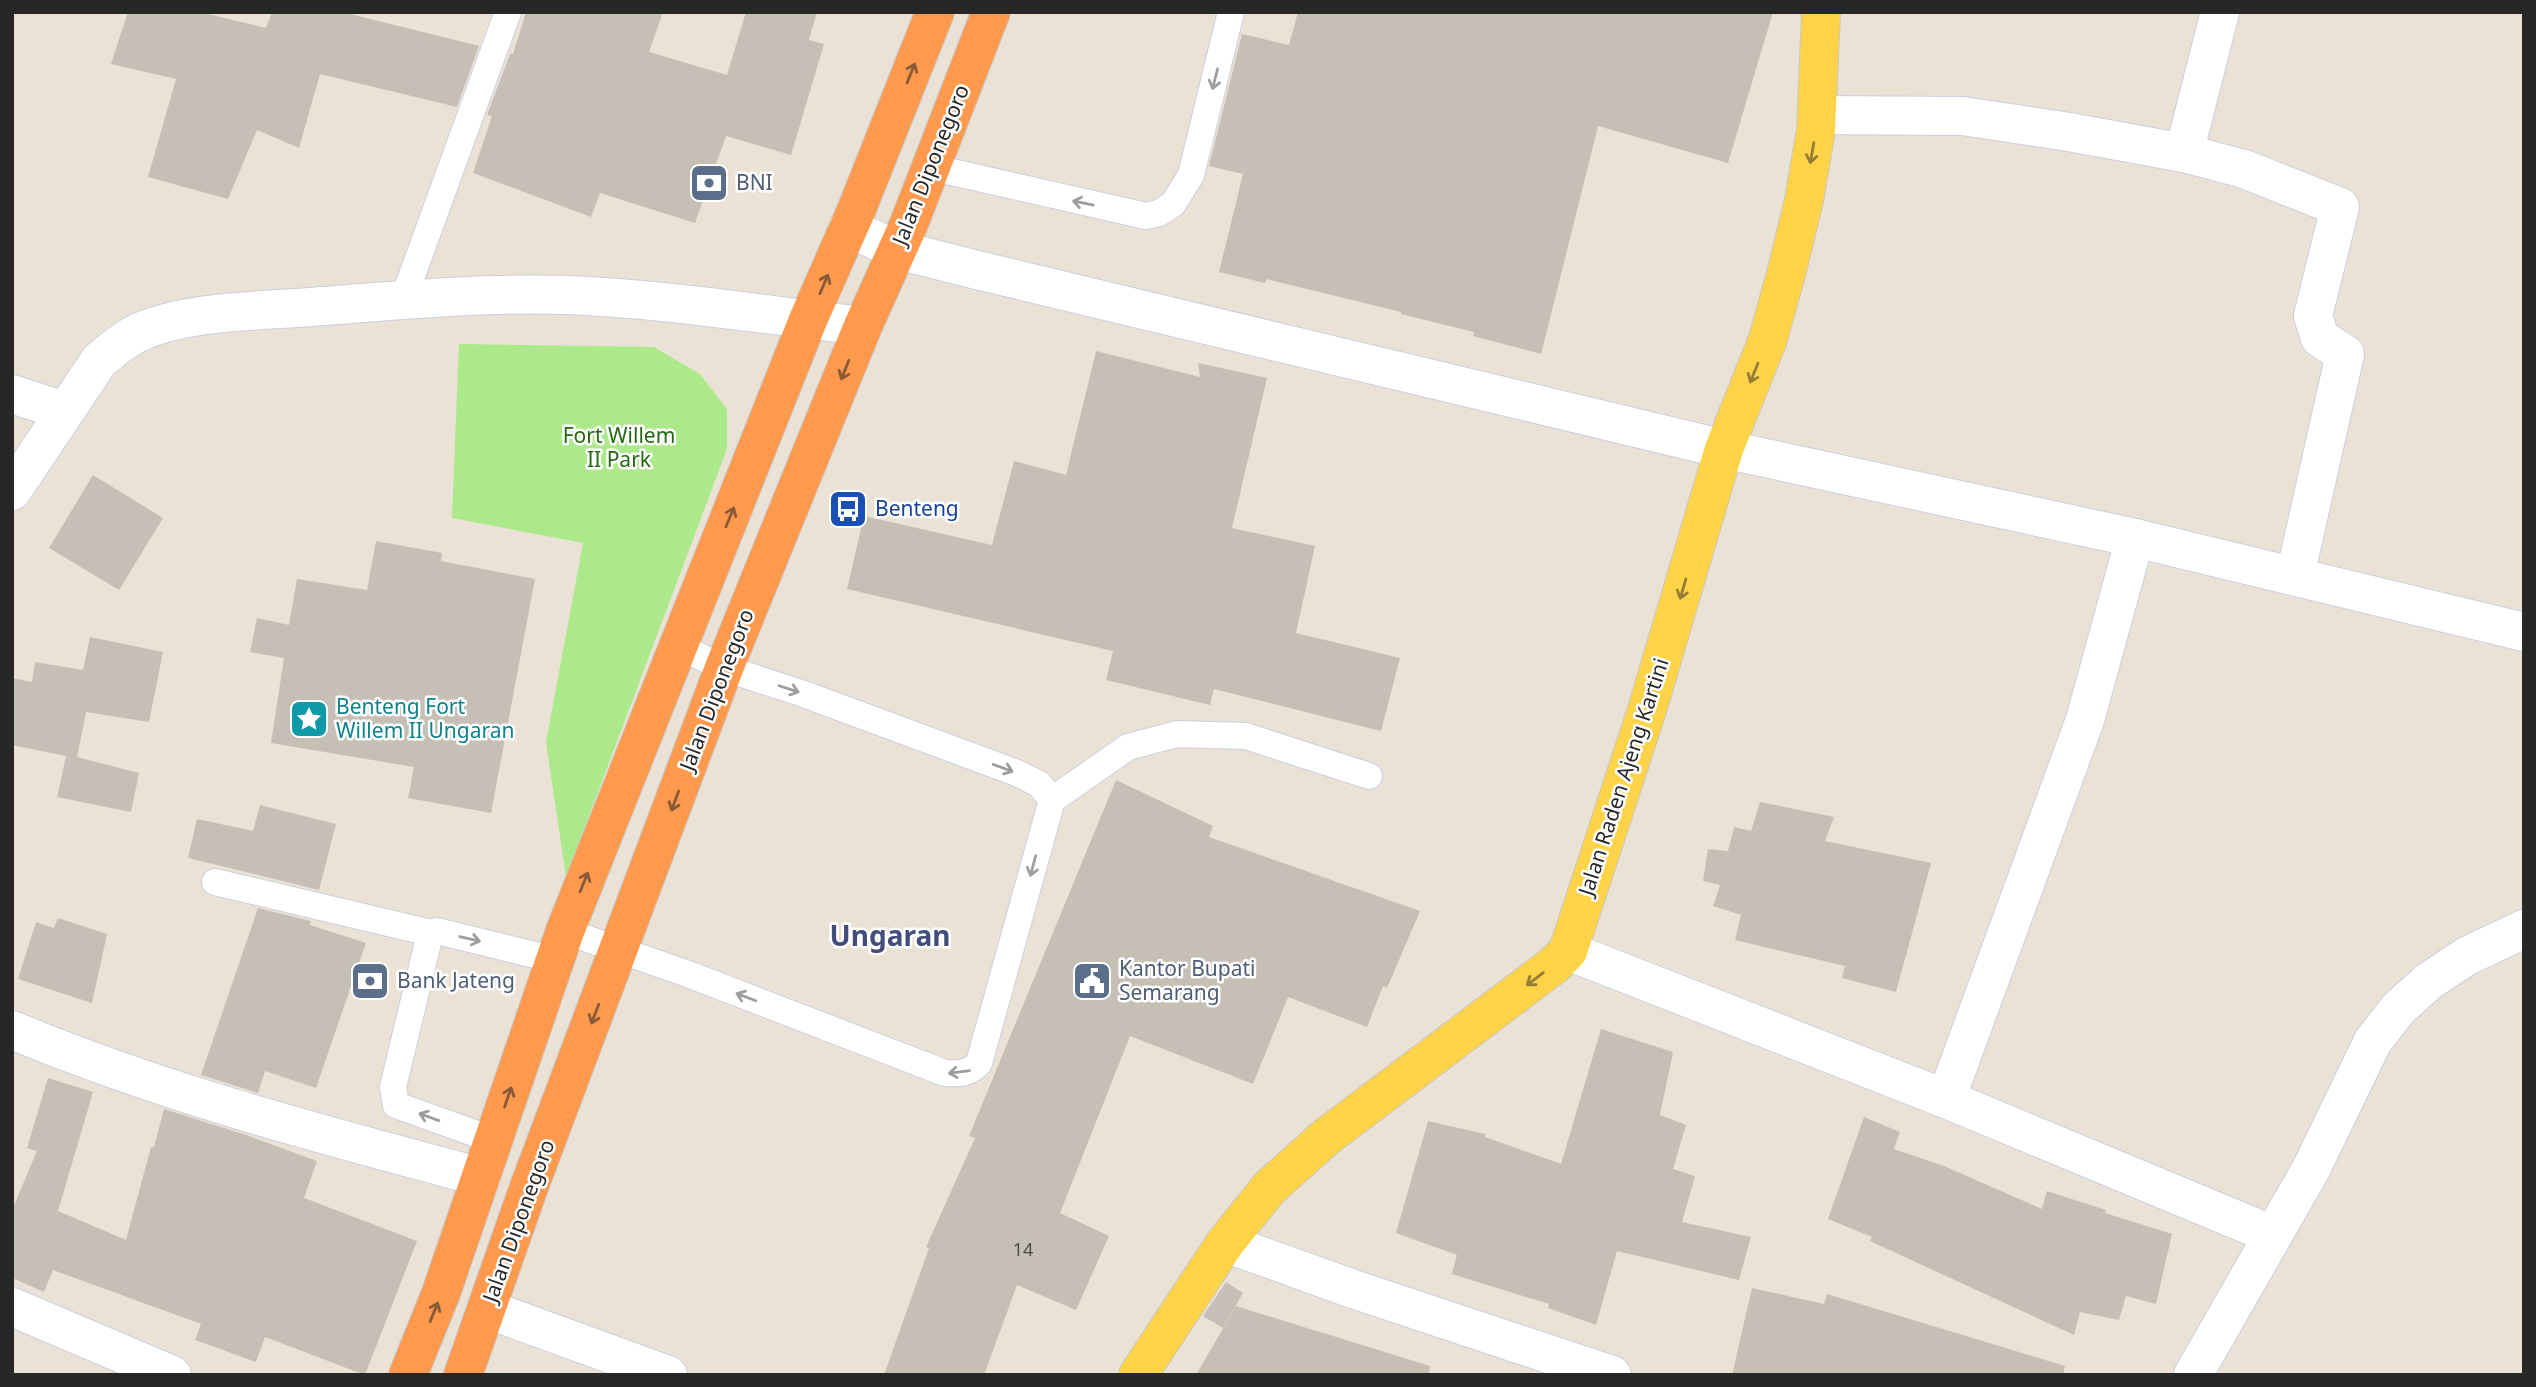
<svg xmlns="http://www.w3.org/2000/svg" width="2536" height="1387" font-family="'Noto Sans',sans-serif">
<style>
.green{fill:#ace98b}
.building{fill:#c6bfb6}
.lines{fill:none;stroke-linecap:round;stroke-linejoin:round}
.lane-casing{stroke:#cbcfe2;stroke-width:28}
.street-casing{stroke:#cbcfe2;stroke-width:40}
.secondary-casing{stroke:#cbcfe2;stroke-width:40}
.primary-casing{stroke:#c7c7c7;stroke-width:40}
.highway-casing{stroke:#c7c7c7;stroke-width:40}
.lane{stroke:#fff;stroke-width:26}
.street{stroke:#fff;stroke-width:38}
.secondary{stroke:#fff;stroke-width:38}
.primary{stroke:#ffd347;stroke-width:38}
.highway{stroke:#ff994d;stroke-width:38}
.oneway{stroke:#885a38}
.oneway2{stroke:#9e9e9e}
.oneway3{stroke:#937d37}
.labels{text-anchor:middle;stroke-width:5;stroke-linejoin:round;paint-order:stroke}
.number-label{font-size:18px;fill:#4f4d4b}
.street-label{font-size:21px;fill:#272727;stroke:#fff}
.service-label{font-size:21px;fill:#4e5e75;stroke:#fff;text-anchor:start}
.park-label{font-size:21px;fill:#246911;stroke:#fff}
.transit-label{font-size:21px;fill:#164399;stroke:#fff;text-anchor:start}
.culture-label{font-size:21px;fill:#0d838f;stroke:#fff;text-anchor:start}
.district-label{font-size:28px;font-weight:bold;fill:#434d7b;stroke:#fff}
</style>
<rect width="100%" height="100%" fill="#ebe2d6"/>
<!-- green -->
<path class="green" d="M 459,344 L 654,347 L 700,374 L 727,409 L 727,449 L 566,877 L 546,742 L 583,543 L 452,518 Z"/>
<!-- building -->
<g class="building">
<path d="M 128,12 L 200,12 L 266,28 L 272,12 L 342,12 L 479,46 L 457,107 L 320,74 L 299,148 L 257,130 L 228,199 L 148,177 L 176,79 L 111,64 Z"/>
<path d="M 526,12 L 663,12 L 649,52 L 727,75 L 746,12 L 817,12 L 809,40 L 824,44 L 791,155 L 726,136 L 695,223 L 600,193 L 591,217 L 473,173 L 492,116 L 487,115 L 510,54 L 513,54 Z"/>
<path d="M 1298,12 L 1773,12 L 1728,163 L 1598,126 L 1541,354 L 1473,336 L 1474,332 L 1401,314 L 1401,312 L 1266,279 L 1265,283 L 1219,272 L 1243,174 L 1209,166 L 1242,34 L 1289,45 Z"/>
<path d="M 1096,351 L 1200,377 L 1198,363 L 1267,378 L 1232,528 L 1315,546 L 1296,633 L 1400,658 L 1381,731 L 1214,689 L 1210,705 L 1106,680 L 1113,651 L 847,589 L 864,516 L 992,545 L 1014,461 L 1066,475 Z"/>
<path d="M 93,475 L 163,518 L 119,590 L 49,548 Z"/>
<path d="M 376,541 L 442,553 L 441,561 L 535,579 L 491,813 L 408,798 L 414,767 L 271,743 L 284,658 L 250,652 L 257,618 L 289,625 L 297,579 L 367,590 Z"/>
<path d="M 90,637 L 163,652 L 149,722 L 86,712 L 77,757 L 139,773 L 131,812 L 57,797 L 66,756 L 12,745 L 12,678 L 32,682 L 35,662 L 83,670 Z"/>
<path d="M 1116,780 L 1213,826 L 1209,837 L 1420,911 L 1387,988 L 1383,986 L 1367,1027 L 1288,997 L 1253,1084 L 1130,1036 L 1060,1213 L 1109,1236 L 1076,1310 L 1017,1285 L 984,1375 L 884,1375 L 929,1248 L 926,1247 L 975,1138 L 969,1136 Z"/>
<path d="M 1760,802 L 1834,817 L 1825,841 L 1931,863 L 1896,992 L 1842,978 L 1845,966 L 1735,940 L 1741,915 L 1713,906 L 1720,885 L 1703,881 L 1708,849 L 1728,851 L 1734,827 L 1751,831 Z"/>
<path d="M 260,805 L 336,824 L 319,890 L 188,858 L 197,819 L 253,831 Z"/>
<path d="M 258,908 L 311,921 L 310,925 L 366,943 L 316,1088 L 265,1071 L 258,1093 L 201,1075 Z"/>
<path d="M 58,918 L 107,934 L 92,1003 L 18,979 L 36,922 L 54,928 Z"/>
<path d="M 1601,1029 L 1673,1052 L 1660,1115 L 1686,1125 L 1673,1169 L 1695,1176 L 1682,1222 L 1751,1237 L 1739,1280 L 1617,1251 L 1596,1325 L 1548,1308 L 1549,1304 L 1452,1274 L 1457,1255 L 1396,1233 L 1428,1121 L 1485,1134 L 1485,1137 L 1561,1164 Z"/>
<path d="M 48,1078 L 93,1092 L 58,1211 L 126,1240 L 151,1147 L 154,1147 L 164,1109 L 246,1135 L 317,1161 L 304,1198 L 417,1241 L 365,1375 L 265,1337 L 256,1362 L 195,1340 L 201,1324 L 53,1270 L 44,1292 L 12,1278 L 12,1210 L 37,1151 L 27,1148 Z"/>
<path d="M 1864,1117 L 1900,1132 L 1894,1149 L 1944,1166 L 2042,1209 L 2047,1191 L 2106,1210 L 2105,1213 L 2172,1234 L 2156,1304 L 2126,1296 L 2119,1320 L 2080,1312 L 2074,1335 L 1870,1241 L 1872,1237 L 1828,1219 Z"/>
<path d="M 1226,1282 L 1243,1293 L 1223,1328 L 1203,1316 Z"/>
<path d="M 1752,1288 L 1824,1304 L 1827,1294 L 2065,1366 L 2063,1375 L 1732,1375 Z"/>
<path d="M 1236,1306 L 1430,1366 L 1429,1375 L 1196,1375 Z"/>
</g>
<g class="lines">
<defs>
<g id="lane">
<path d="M 930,167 L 1146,216 L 1159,213 L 1173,204 L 1191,175 L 1231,12"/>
<path d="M 403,300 L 508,12"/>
<path d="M 678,646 L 724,668 L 801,693 L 1017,773 L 1039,784 L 1052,800"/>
<path d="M 215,882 L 431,933"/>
<path d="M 565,931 L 688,974 L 945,1073 C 959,1074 969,1074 979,1063 L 1052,800 L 1128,747 L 1177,734 L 1246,736 L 1369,776"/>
<path d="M 493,1142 L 474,1133 L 396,1105 L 393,1087 L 429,938 L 431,933 L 437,931 L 555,960"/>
</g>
<g id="street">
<path d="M 1817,115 L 1963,116 L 2069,132 L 2184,153 L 2244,169 L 2340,207 L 2313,316 L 2320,338 L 2345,354 L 2295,576"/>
<path d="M 2184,153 L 2220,12"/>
<path d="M 848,228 L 898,250 L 977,270 L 1724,449 L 2135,538 L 2524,632"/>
<path d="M 12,394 L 64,411"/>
<path d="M 1568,951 L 1946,1099 L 2273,1235"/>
<path d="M 12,1030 C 163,1093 323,1135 481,1177"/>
<path d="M 1946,1099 L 2085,720 L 2135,538"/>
<path d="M 1225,1243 L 1353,1289 L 1612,1375"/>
<path d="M 12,1307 L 172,1375"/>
<path d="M 487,1309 L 668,1375"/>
<path d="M 2193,1375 L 2311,1169 L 2373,1041 L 2399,1008 L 2429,981 L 2467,956 L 2524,929"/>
</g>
<path id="secondary" d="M 12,491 L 99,361 C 113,349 126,338 142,331 C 189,311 259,311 310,307 C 395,301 482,292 568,295 C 667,299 765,315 863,326"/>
<path id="primary" d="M 1138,1375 L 1225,1243 L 1270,1187 L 1326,1137 L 1554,965 L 1568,951 L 1647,710 L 1724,449 L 1768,339 L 1787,270 L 1804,200 L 1816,130 L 1821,12"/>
<g id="highway">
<path d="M 408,1375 L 441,1293 L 565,931 L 808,320 L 856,211 L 935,12"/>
<path d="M 463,1375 L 529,1187 L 724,668 L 863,326 L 908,226 L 991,12"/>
</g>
</defs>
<!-- lane casing -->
<use href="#lane" class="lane-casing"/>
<!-- street casing -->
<use href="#street" class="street-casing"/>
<!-- secondary casing -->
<use href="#secondary" class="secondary-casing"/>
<!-- primary casing -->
<use href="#primary" class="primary-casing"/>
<!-- highway casing -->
<use href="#highway" class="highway-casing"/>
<!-- lane -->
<use href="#lane" class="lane"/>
<!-- street -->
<use href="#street" class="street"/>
<!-- secondary -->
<use href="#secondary" class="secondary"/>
<!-- primary -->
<use href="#primary" class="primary"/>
<!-- highway -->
<use href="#highway" class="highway"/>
</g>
<!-- one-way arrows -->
<defs><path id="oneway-shaft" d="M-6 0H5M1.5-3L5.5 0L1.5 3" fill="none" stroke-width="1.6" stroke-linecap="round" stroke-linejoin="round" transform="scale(1.75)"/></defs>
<g class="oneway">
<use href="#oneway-shaft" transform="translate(911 73) rotate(-68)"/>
<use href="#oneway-shaft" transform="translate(824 284) rotate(-67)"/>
<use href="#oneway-shaft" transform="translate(845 370) rotate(112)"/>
<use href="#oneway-shaft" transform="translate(730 517) rotate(-68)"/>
<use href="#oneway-shaft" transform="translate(675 801) rotate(110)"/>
<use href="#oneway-shaft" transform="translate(584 882) rotate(-68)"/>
<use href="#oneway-shaft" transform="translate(595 1014) rotate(111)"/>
<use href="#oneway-shaft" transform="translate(508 1097) rotate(-71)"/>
<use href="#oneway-shaft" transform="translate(434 1312) rotate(-68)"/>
</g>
<g class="oneway2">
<use href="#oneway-shaft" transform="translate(1215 79) rotate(104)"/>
<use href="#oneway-shaft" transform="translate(1083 203) rotate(-168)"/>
<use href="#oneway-shaft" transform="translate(789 689) rotate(18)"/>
<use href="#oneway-shaft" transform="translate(1003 768) rotate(20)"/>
<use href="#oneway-shaft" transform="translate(1033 866) rotate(105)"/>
<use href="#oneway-shaft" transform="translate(470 939) rotate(13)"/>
<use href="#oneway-shaft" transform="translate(746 997) rotate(-159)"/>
<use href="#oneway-shaft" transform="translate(959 1072) rotate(172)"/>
<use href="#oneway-shaft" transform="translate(429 1117) rotate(-160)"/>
</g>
<g class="oneway3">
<use href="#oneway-shaft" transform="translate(1812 153) rotate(100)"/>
<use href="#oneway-shaft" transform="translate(1754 373) rotate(112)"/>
<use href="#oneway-shaft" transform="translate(1683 589) rotate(106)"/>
<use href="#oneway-shaft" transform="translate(1535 979) rotate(143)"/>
</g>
<!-- icons -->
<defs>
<symbol id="bank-square" viewBox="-11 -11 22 22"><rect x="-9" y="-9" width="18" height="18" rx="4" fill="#5c6f8a" stroke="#fff"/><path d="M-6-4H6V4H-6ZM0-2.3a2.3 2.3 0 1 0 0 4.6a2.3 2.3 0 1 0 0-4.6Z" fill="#fff"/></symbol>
<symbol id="bus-square" viewBox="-11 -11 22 22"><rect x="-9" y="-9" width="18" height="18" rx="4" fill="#1a4fb4" stroke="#fff"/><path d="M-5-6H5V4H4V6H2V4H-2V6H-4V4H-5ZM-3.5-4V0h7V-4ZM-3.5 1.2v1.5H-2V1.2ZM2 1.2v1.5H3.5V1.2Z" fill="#fff"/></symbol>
<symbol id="sight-square" viewBox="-11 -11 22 22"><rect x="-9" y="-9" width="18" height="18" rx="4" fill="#0f9aa8" stroke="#fff"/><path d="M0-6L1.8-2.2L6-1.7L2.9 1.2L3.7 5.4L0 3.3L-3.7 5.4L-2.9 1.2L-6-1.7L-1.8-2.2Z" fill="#fff"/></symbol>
<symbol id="civic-square" viewBox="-11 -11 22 22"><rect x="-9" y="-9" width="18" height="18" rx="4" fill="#5c6f8a" stroke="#fff"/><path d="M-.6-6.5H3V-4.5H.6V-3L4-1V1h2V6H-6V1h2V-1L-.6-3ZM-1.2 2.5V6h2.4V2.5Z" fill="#fff"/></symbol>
</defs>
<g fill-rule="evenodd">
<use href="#bank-square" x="687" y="161" width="44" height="44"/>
<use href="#bus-square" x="826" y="487" width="44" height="44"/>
<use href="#sight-square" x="287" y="697" width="44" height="44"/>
<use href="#bank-square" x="348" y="959" width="44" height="44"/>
<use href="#civic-square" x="1070" y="959" width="44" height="44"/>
</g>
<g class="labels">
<!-- number labels -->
<g class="number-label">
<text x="1023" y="1256">14</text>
</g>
<!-- street labels -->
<g class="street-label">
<text transform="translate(931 165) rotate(-68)" y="7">Jalan Diponegoro</text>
<text transform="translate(717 690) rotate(-69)" y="7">Jalan Diponegoro</text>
<text transform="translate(1624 777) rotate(-72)" y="7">Jalan Raden Ajeng Kartini</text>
<text transform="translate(519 1221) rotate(-70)" y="7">Jalan Diponegoro</text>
</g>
<!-- service labels -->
<g class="service-label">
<text x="736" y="190">BNI</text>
<text x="1119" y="976">Kantor Bupati<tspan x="1119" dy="24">Semarang</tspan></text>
<text x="397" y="988">Bank Jateng</text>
</g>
<!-- park labels -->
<g class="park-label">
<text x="619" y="443">Fort Willem<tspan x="619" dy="24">II Park</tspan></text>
</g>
<!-- transit labels -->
<g class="transit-label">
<text x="875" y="516">Benteng</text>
</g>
<!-- culture labels -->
<g class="culture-label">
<text x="336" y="714">Benteng Fort<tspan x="336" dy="24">Willem II Ungaran</tspan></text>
</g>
<!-- district labels -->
<g class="district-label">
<text x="890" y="946">Ungaran</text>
</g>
</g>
<!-- border -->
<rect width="2536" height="1387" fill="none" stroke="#272727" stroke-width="28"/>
</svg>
